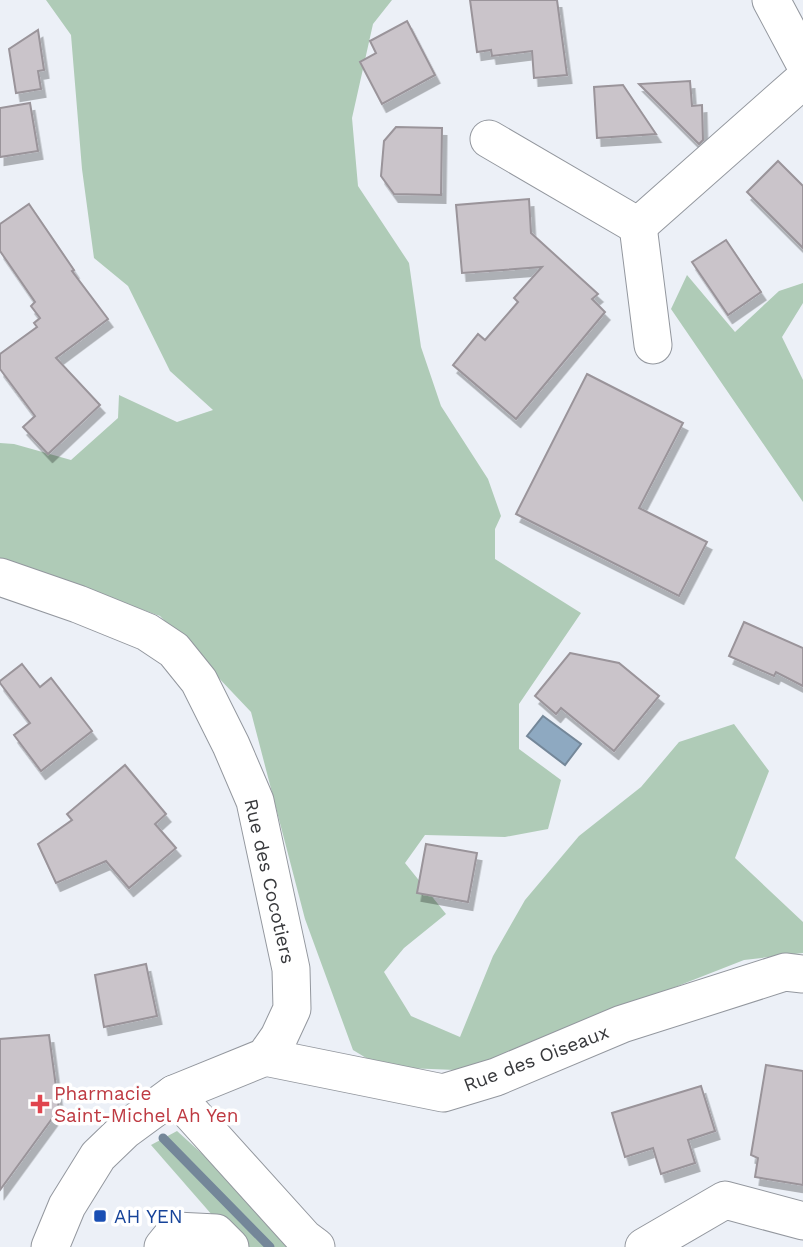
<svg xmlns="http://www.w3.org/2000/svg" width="803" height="1247" font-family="'Work Sans',sans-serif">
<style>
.green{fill:#afcbb7}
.water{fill:#8ea9c1;stroke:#748799;stroke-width:2}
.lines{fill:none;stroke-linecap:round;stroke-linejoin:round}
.stream{stroke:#748799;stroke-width:9}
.building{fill:#cac4ca;stroke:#9a949a;stroke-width:2;filter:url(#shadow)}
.minor-casing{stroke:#93979e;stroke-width:39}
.minor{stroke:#fff;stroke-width:37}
.health-dot{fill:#e0444e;stroke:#fff;stroke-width:2.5}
.transit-dot{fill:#1a4fb4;stroke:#fff;stroke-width:2.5}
.labels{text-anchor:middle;stroke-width:7;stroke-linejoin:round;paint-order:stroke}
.street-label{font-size:19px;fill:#38393c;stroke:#fff}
.health-label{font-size:19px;fill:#be3a42;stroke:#fff;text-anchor:start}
.transit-label{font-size:19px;fill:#164399;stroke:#fff;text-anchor:start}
</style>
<defs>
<filter id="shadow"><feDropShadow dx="4.5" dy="8" stdDeviation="0" flood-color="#0004"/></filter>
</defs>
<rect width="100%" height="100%" fill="#ecf0f7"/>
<!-- green -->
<g class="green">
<path d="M 46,0 L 392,0 L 373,24 L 352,118 L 358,186 L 409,263 L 421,347 L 441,406 L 488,479 L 501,516 L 495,529 L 495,559 L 581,613 L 519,704 L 519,749 L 561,780 L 548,829 L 505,837 L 425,835 L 405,863 L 446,914 L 404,948 L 384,972 L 411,1016 L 460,1037 L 493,956 L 525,900 L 579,836 L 641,787 L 679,742 L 734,724 L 769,771 L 735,858 L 803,922 L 803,953 L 744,960 L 637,1002 L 546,1044 L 456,1070 L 381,1067 L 353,1050 L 305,919 L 251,712 L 160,616 L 0,558 L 0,443 L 14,444 L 71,460 L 118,418 L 119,395 L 177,422 L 213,410 L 170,371 L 128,286 L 94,258 L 82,169 L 71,35 Z"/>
<path d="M 687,275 L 735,332 L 779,291 L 803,283 L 803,303 L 782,337 L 803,380 L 803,502 L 671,309 Z"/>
<path d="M 177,1131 L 305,1247 L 240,1247 L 151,1145 Z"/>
</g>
<!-- water -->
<path class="water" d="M 543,716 L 581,744 L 565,765 L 527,736 Z"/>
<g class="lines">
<!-- stream -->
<path class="stream" d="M 163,1138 L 270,1247"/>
</g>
<!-- building -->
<g class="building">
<path d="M 470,0 L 557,0 L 567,75 L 534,78 L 532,51 L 492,56 L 491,50 L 477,52 Z"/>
<path d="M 407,21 L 435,75 L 382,104 L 360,62 L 376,53 L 370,41 Z"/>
<path d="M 38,30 L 44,70 L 38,71 L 41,89 L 16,93 L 9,49 Z"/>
<path d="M 690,81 L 692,106 L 702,105 L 703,140 L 699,144 L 639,84 Z"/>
<path d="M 623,85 L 656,134 L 597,138 L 594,87 Z"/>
<path d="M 30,103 L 38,151 L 0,157 L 0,108 Z"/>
<path d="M 396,127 L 442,128 L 441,195 L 394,194 L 381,176 L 384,141 Z"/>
<path d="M 778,161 L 803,186 L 803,248 L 747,192 Z"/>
<path d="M 529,199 L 531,233 L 598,294 L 592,299 L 605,312 L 516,419 L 453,365 L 478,334 L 485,340 L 518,302 L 514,298 L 542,267 L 462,273 L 456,205 Z"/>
<path d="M 29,204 L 74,270 L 72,271 L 108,319 L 56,358 L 100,405 L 48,454 L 23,427 L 35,416 L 0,369 L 0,354 L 37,327 L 34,323 L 40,318 L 31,306 L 35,302 L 0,251 L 0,224 Z"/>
<path d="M 726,240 L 761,292 L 728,315 L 692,262 Z"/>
<path d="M 587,374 L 683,423 L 639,508 L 707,542 L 679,596 L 516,514 Z"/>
<path d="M 744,622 L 803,648 L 803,686 L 776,672 L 774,676 L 729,656 Z"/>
<path d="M 570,653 L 619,663 L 659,696 L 614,751 L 561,708 L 556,714 L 535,696 Z"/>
<path d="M 22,664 L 40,687 L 51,678 L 92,731 L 41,771 L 14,735 L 30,723 L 0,683 L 0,681 Z"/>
<path d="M 125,765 L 166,814 L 155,824 L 176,848 L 129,888 L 106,861 L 56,883 L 38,844 L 72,820 L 67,814 Z"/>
<path d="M 426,844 L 477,853 L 468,902 L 417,893 Z"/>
<path d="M 146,964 L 157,1016 L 104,1027 L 95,975 Z"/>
<path d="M 49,1035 L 59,1109 L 0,1190 L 0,1039 Z"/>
<path d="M 766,1065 L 803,1071 L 803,1185 L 755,1177 L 758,1158 L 751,1155 Z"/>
<path d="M 701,1086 L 715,1131 L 688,1140 L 695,1163 L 661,1174 L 653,1148 L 625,1157 L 612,1113 Z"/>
</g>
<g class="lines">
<defs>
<g id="minor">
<path d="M 771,0 L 803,60"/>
<path d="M 489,139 L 638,226 L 803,80"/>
<path d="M 638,226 L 653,345"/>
<path d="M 0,577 L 78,604 L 147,632 L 174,650 L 199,681 L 231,745 L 255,801 L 291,969 L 292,1009 L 279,1037 L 265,1057 L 174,1094 L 125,1130 L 98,1156 L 67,1206 L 50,1247"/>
<path d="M 265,1057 L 443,1093 L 496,1077 L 622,1024 L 785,972 L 803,974"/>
<path d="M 174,1094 L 304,1238 L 316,1247"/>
<path d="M 163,1247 L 176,1231 L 216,1233 L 230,1247"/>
<path d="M 644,1247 L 725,1200 L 803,1221"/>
</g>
</defs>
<!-- minor casing -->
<use href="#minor" class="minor-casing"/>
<!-- minor -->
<use href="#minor" class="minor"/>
</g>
<!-- markers -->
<path class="health-dot" d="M36.5 1093.5h7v7h7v7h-7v7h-7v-7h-7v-7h7z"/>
<rect class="transit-dot" x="93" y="1209" width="14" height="14" rx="3.5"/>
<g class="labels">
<!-- street labels -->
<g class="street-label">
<text transform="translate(270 881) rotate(77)" y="7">Rue des Cocotiers</text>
<text transform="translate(536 1058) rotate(-21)" y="7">Rue des Oiseaux</text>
</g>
<!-- health labels -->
<g class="health-label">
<text x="54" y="1100">Pharmacie<tspan x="54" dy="22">Saint-Michel Ah Yen</tspan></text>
</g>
<!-- transit labels -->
<g class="transit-label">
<text x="114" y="1223">AH YEN</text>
</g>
</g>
</svg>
